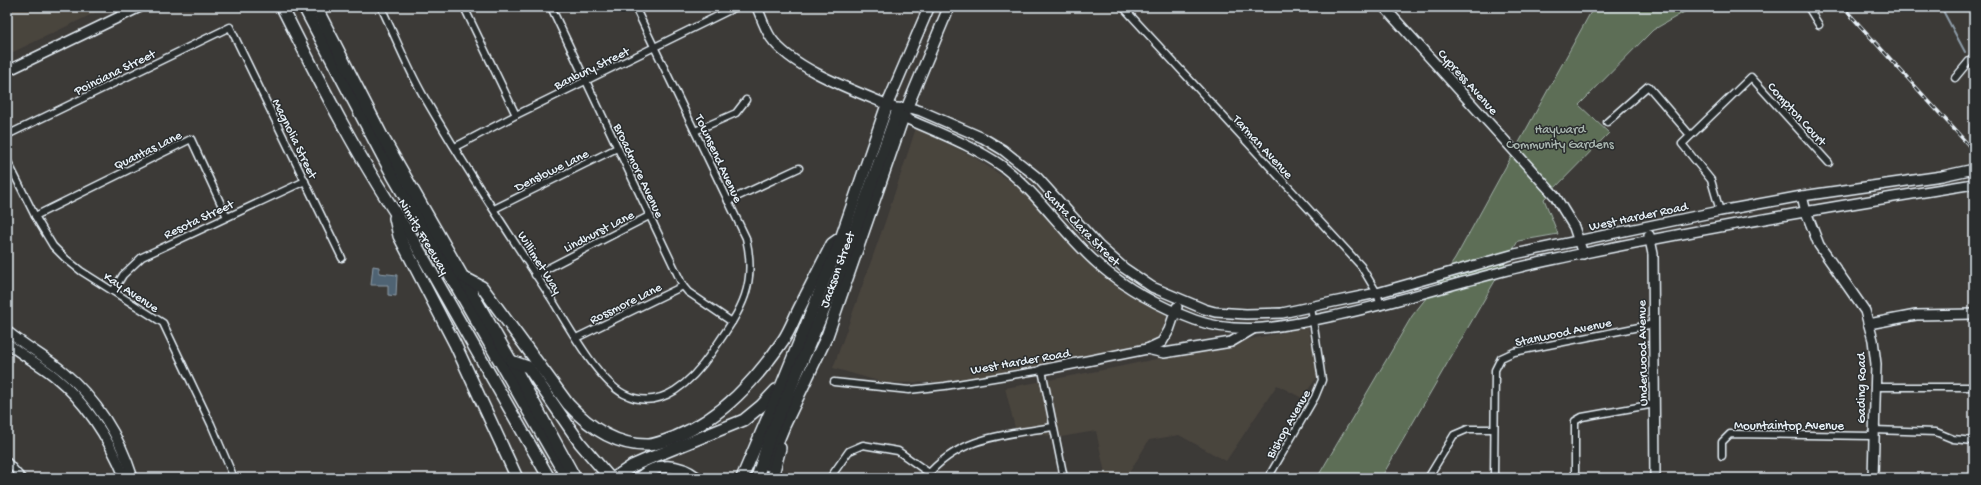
<svg xmlns="http://www.w3.org/2000/svg" width="1981" height="485" font-family="'Gochi Hand',sans-serif">
<style>
.built{fill:#49443e}
.green{fill:#5d6e57;stroke:#a2b0a8}
.water{fill:#506373;stroke:#8d9ca8}
.lines{fill:none;stroke-linecap:round;stroke-linejoin:round}
.stream{stroke:#8d9ca8;stroke-width:2}
.street-casing{stroke:#e8f1f8;stroke-width:9}
.secondary-casing{stroke:#e8f1f8;stroke-width:12}
.primary-casing{stroke:#e8f1f8;stroke-width:13}
.highway-casing{stroke:#e8f1f8;stroke-width:14}
.street{stroke:#2a2d2e;stroke-width:6}
.secondary{stroke:#2a2d2e;stroke-width:9}
.primary{stroke:#2a2d2e;stroke-width:10}
.highway{stroke:#2a2d2e;stroke-width:11}
.rail-casing{stroke:#e8f1f8;stroke-width:3.5}
.rail{stroke:#2a2d2e;stroke-width:2;stroke-dasharray:6;stroke-linecap:butt}
.labels{text-anchor:middle;stroke-width:3;stroke-linejoin:round;paint-order:stroke}
.street-label{font-size:13px;fill:#e8f1f8;stroke:#2a2d2e}
.park-label{font-size:13px;fill:#a9b6b0;stroke:#2a2d2e}
</style>
<rect width="100%" height="100%" fill="#3c3a37"/>
<filter id="ink" filterUnits="userSpaceOnUse"><feTurbulence type="fractalNoise" baseFrequency=".025" numOctaves="2"/><feDisplacementMap in="SourceGraphic" scale="8" xChannelSelector="R" yChannelSelector="G"/><feConvolveMatrix kernelMatrix="1 2 1 2 8 2 1 2 1" color-interpolation-filters="sRGB"/></filter>
<g filter="url(#ink)">
<!-- built -->
<g class="built">
<path d="M 7,7 L 107,7 L 7,55 Z"/>
<path d="M 916,128 L 974,157 L 1020,188 L 1089,262 L 1130,293 L 1169,313 L 1160,336 L 1147,346 L 948,382 L 885,383 L 833,368 L 885,222 Z"/>
<path d="M 1308,327 L 1318,376 L 1302,398 L 1277,385 L 1226,461 L 1179,435 L 1149,440 L 1126,478 L 1106,478 L 1096,431 L 1061,437 L 1016,432 L 1005,388 L 1113,368 Z"/>
</g>
<!-- green -->
<path class="green" d="M 1693,7 L 1653,30 L 1579,105 L 1609,133 L 1544,199 L 1558,234 L 1518,241 L 1381,478 L 1317,478 L 1412,316 L 1445,274 L 1455,259 L 1593,8 Z"/>
<!-- water -->
<path class="water" d="M 373,266 L 379,267 L 379,273 L 397,275 L 396,296 L 388,295 L 388,285 L 371,285 Z"/>
<g class="lines">
<!-- stream -->
<path class="stream" d="M 1941,7 L 1965,52"/>
<defs>
<g id="street">
<path d="M 381,7 C 395,36 407,67 423,95 C 463,164 507,231 551,298 C 567,324 598,381 624,394 C 661,413 693,380 712,352 C 739,312 758,289 746,238 L 635,7"/>
<path d="M 464,7 L 516,115"/>
<path d="M 551,7 L 683,286 L 688,292 L 732,322"/>
<path d="M 1123,7 L 1361,266 L 1377,293 L 1381,306"/>
<path d="M 1808,7 L 1819,25"/>
<path d="M 1955,78 L 1969,61 L 1974,58"/>
<path d="M 1607,122 L 1648,86 L 1690,135"/>
<path d="M 695,131 L 736,113 L 746,100"/>
<path d="M 7,135 L 230,27 L 342,258"/>
<path d="M 455,147 L 516,115 L 736,7"/>
<path d="M 7,160 L 35,216 L 53,246 L 66,259 L 81,271 L 163,323 L 211,424 L 234,478"/>
<path d="M 728,201 L 799,168"/>
<path d="M 494,209 L 617,148"/>
<path d="M 1720,211 L 1711,180 L 1682,144 L 1751,77 L 1829,163"/>
<path d="M 35,216 L 191,139 L 227,217"/>
<path d="M 535,275 L 649,216"/>
<path d="M 113,291 L 123,275 L 142,257 L 305,181"/>
<path d="M 576,338 L 683,286"/>
<path d="M 834,382 L 909,390 L 945,386 L 1042,370 L 1064,478"/>
<path d="M 1875,387 L 1974,387"/>
<path d="M 1873,430 L 1936,432 L 1953,439 L 1974,441"/>
<path d="M 1722,456 L 1722,442 L 1730,434 L 1873,436"/>
<path d="M 7,461 L 22,478"/>
<path d="M 830,478 L 849,451 L 863,445 L 898,451 L 929,473"/>
<path d="M 925,478 C 959,436 1004,435 1053,427"/>
<path d="M 1268,478 L 1315,397 L 1322,380 L 1311,307"/>
<path d="M 1428,478 L 1454,435 L 1468,429 L 1494,429"/>
<path d="M 1494,478 L 1495,370 L 1501,358 L 1514,352 L 1654,324"/>
<path d="M 1575,478 L 1575,421 L 1582,417 L 1655,404"/>
</g>
<g id="secondary">
<path d="M 757,7 C 761,17 765,29 771,38 C 793,70 861,93 898,109 L 903,117 C 936,132 972,145 1002,166 C 1039,194 1064,235 1099,265 C 1127,289 1160,307 1195,320 C 1242,337 1291,325 1338,315 C 1393,303 1446,286 1500,272 C 1526,265 1553,260 1580,254 C 1710,227 1842,205 1974,184"/>
<path d="M 1384,7 L 1555,196 L 1574,227 L 1583,254"/>
<path d="M 7,71 L 140,7"/>
<path d="M 902,108 L 907,107 L 921,111 L 983,138 L 1003,150 L 1037,177 L 1099,246 L 1124,268 L 1152,287 L 1204,309 L 1215,312 L 1246,314 L 1282,313 L 1333,302 L 1377,293 L 1515,254 L 1720,211 L 1802,196 L 1942,176 L 1974,169"/>
<path d="M 1802,196 L 1806,212 L 1819,245 L 1865,311 L 1873,340 L 1876,364 L 1873,478"/>
<path d="M 1649,235 L 1653,254 L 1655,478"/>
<path d="M 1868,323 L 1874,323 L 1916,315 L 1974,314"/>
<path d="M 7,331 C 25,346 46,357 64,372 C 97,400 120,437 133,478"/>
<path d="M 7,343 C 22,355 39,364 54,376 C 87,403 109,439 125,478"/>
<path d="M 1147,349 L 1164,353 L 1231,342 L 1253,329"/>
<path d="M 1042,370 L 1147,349 L 1162,342 L 1169,330 L 1177,307"/>
</g>
<g id="primary">
<path d="M 887,105 L 929,7"/>
<path d="M 903,117 L 949,7"/>
</g>
<g id="highway">
<path d="M 282,7 C 321,85 361,164 411,236 L 549,478"/>
<path d="M 304,7 L 393,176 L 567,478"/>
<path d="M 316,7 L 382,136 L 511,361 L 575,478"/>
<path d="M 395,218 L 399,236 L 455,344 L 517,478"/>
<path d="M 465,278 L 482,287 L 568,404 C 589,427 616,446 649,445 C 658,444 667,440 675,437 C 722,418 756,380 784,339 C 790,330 794,319 799,309 C 810,287 821,266 832,244 L 839,239"/>
<path d="M 511,361 L 528,367 L 580,443 L 610,478"/>
<path d="M 768,465 L 784,426 L 827,336 L 903,117"/>
<path d="M 614,478 L 632,466 L 648,459 L 744,420 L 761,406 L 776,390"/>
<path d="M 639,478 C 657,462 679,464 697,478"/>
<path d="M 742,478 L 783,382 L 838,247 L 887,105"/>
<path d="M 757,478 L 770,436 L 840,272 L 898,109"/>
<path d="M 772,478 L 780,448"/>
</g>
</defs>
<!-- street casing -->
<use href="#street" class="street-casing"/>
<!-- secondary casing -->
<use href="#secondary" class="secondary-casing"/>
<!-- primary casing -->
<use href="#primary" class="primary-casing"/>
<!-- highway casing -->
<use href="#highway" class="highway-casing"/>
<!-- street -->
<use href="#street" class="street"/>
<!-- secondary -->
<use href="#secondary" class="secondary"/>
<!-- primary -->
<use href="#primary" class="primary"/>
<!-- highway -->
<use href="#highway" class="highway"/>
<defs>
<path id="rail" d="M 1843,7 L 1974,151"/>
</defs>
<!-- rail casing -->
<use href="#rail" class="rail-casing"/>
<!-- rail -->
<use href="#rail" class="rail"/>
</g>
</g>
<g class="labels">
<!-- street labels -->
<g class="street-label">
<text transform="translate(591 67) rotate(-26)" y="5">Banbury Street</text>
<text transform="translate(114 71) rotate(-26)" y="5">Poinciana Street</text>
<text transform="translate(1469 81) rotate(48)" y="5">Cypress Avenue</text>
<text transform="translate(1798 113) rotate(48)" y="5">Compton Court</text>
<text transform="translate(296 138) rotate(64)" y="5">Magnolia Street</text>
<text transform="translate(1264 146) rotate(47)" y="5">Tarman Avenue</text>
<text transform="translate(147 149) rotate(-26)" y="5">Quantas Lane</text>
<text transform="translate(720 158) rotate(65)" y="5">Townsend Avenue</text>
<text transform="translate(551 169) rotate(-26)" y="5">Denslowe Lane</text>
<text transform="translate(640 170) rotate(65)" y="5">Broadmore Avenue</text>
<text transform="translate(1638 215) rotate(-12)" y="5">West Harder Road</text>
<text transform="translate(198 218) rotate(-25)" y="5">Resota Street</text>
<text transform="translate(1083 227) rotate(45)" y="5">Santa Clara Street</text>
<text transform="translate(598 230) rotate(-27)" y="5">Lindhurst Lane</text>
<text transform="translate(425 236) rotate(59)" y="5">Nimitz Freeway</text>
<text transform="translate(541 262) rotate(58)" y="5">Willimet Way</text>
<text transform="translate(836 269) rotate(-70)" y="5">Jackson Street</text>
<text transform="translate(132 291) rotate(33)" y="5">Kay Avenue</text>
<text transform="translate(625 302) rotate(-26)" y="5">Rossmore Lane</text>
<text transform="translate(1563 331) rotate(-12)" y="5">Stanwood Avenue</text>
<text transform="translate(1641 353) rotate(-91)" y="5">Underwood Avenue</text>
<text transform="translate(1020 360) rotate(-10)" y="5">West Harder Road</text>
<text transform="translate(1860 388) rotate(-90)" y="5">Gading Road</text>
<text transform="translate(1287 423) rotate(-60)" y="5">Bishop Avenue</text>
<text x="1789" y="429">Mountaintop Avenue</text>
</g>
<!-- park labels -->
<g class="park-label">
<text x="1560" y="133">Hayward<tspan x="1560" dy="15">Community Gardens</tspan></text>
</g>
</g>
<!-- margin -->
<rect width="1981" height="485" fill="none" stroke="#2a2d2e" stroke-width="24"/>
<rect x="12" y="12" width="1957" height="461" fill="none" stroke="#e8f1f8" stroke-width="1.5" filter="url(#ink)"/>
</svg>
